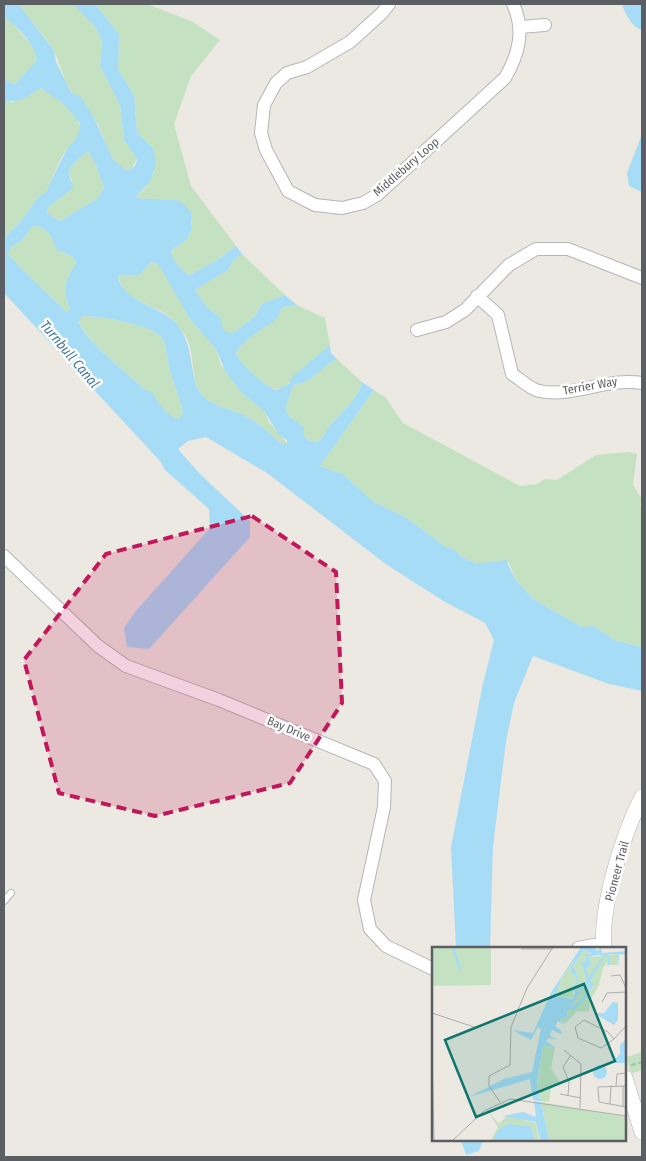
<svg xmlns="http://www.w3.org/2000/svg" width="646" height="1161" font-family="'Fira Sans Condensed',sans-serif">
<style>
.green{fill:#c4e2c1}
.water{fill:#a7dcf7;fill-rule:evenodd}
.lines{fill:none;stroke-linecap:round;stroke-linejoin:round}
.service-casing{stroke:#b3b5b9;stroke-width:8}
.minor-casing{stroke:#b3b5b9;stroke-width:14}
.tertiary-casing{stroke:#b3b5b9;stroke-width:16}
.path{stroke:#9cc4a4;stroke-width:2;stroke-dasharray:5 2.5;stroke-linecap:butt}
.service{stroke:#fff;stroke-width:6}
.minor{stroke:#fff;stroke-width:12}
.tertiary{stroke:#fff;stroke-width:15}
.marked{fill:#c2185b;fill-opacity:0.2;stroke:#c2185b;stroke-width:4;stroke-dasharray:10 6;stroke-linejoin:round}
.labels{text-anchor:middle;stroke-width:5;stroke-linejoin:round;paint-order:stroke}
.street-label{font-size:12px;fill:#5b5e62;stroke:#fff}
.water-label{font-size:14px;font-style:italic;fill:#44799e;stroke:#fff}
.inset-river{fill:none;stroke:#a7dcf7;stroke-width:2.5}
.inset-road{fill:none;stroke:#aeadab;stroke-width:1}
.view{fill:#0f766e;fill-opacity:0.15;stroke:#0f766e;stroke-width:2.5}
.inset-edge{fill:none;stroke:#5b5e62;stroke-width:2.5}
</style>
<rect width="100%" height="100%" fill="#ece9e2"/>
<!-- green -->
<g class="green">
<path d="M 18,4 L 73,4 L 96,28 L 102,41 L 100,66 L 120,105 L 124,140 L 137,159 L 131,169 L 126,171 C 107,161 105,133 93,117 C 85,106 73,97 67,84 C 62,74 58,58 53,49 C 43,32 28,20 18,4 Z"/>
<path d="M 95,4 L 147,4 L 191,21 L 220,40 L 191,76 L 174,124 L 191,186 L 236,246 L 217,260 L 189,275 C 182,270 171,259 171,250 L 187,240 L 192,229 L 192,220 L 176,200 L 135,198 L 145,188 L 154,173 L 153,148 L 137,132 L 134,95 L 118,69 L 119,34 Z"/>
<path d="M 4,14 L 36,50 L 37,60 L 15,84 L 10,83 L 4,78 Z"/>
<path d="M 40,88 C 56,96 87,115 79,136 C 76,143 71,145 66,150 C 58,162 52,179 46,192 L 39,196 L 22,220 L 4,239 L 4,102 L 13,102 Z"/>
<path d="M 88,151 L 95,163 L 104,187 L 98,198 L 60,221 L 47,213 L 48,207 L 64,193 L 72,180 L 69,173 L 71,166 Z"/>
<path d="M 33,226 C 47,226 51,236 56,246 C 58,253 67,254 73,257 L 76,263 C 65,278 61,292 70,308 L 68,313 L 31,278 L 8,254 L 11,247 L 21,241 Z"/>
<path d="M 243,255 L 285,295 L 259,308 L 254,317 L 233,333 L 227,333 L 220,325 L 221,318 L 208,308 L 195,290 L 228,270 L 235,258 Z"/>
<path d="M 151,262 L 158,263 L 190,319 L 216,349 L 221,365 L 241,392 L 264,411 L 269,422 L 287,443 L 281,443 C 269,433 256,420 241,414 C 228,408 214,407 203,396 C 190,381 195,359 188,341 C 185,335 179,327 175,322 C 159,303 122,304 118,275 L 139,276 Z"/>
<path d="M 297,305 L 325,318 L 330,345 L 283,388 C 268,394 242,365 236,353 C 249,332 271,328 283,307 Z"/>
<path d="M 82,316 C 100,316 151,324 162,338 C 166,344 166,351 167,357 C 170,376 178,393 183,412 L 179,419 C 167,416 158,403 153,393 L 144,389 C 129,374 84,340 79,321 Z"/>
<path d="M 337,359 L 362,382 C 358,399 343,411 332,423 C 326,429 325,436 318,442 L 308,440 L 304,436 L 304,427 L 289,416 L 285,408 C 290,400 289,393 294,385 C 312,384 321,366 337,359 Z"/>
<path d="M 374,390 L 386,398 L 403,423 L 520,486 L 537,484 L 545,479 L 557,480 L 596,455 L 627,452 L 637,454 L 633,485 L 642,499 L 640,505 L 642,508 L 642,647 L 614,640 L 594,626 L 582,627 L 533,599 L 515,579 L 509,563 L 496,561 L 489,564 L 477,564 L 460,556 L 454,549 L 446,547 L 407,518 L 374,502 L 343,474 L 320,466 Z"/>
<path d="M 642,1052 L 642,1070 L 630,1074 L 627,1057 Z"/>
</g>
<!-- water -->
<g class="water">
<path d="M 4,4 L 18,4 L 54,50 L 56,62 L 71,92 L 81,97 L 94,118 L 113,159 L 126,171 L 135,166 L 137,159 L 124,140 L 120,105 L 100,66 L 102,41 L 96,28 L 73,4 L 95,4 L 119,34 L 118,69 L 134,95 L 137,132 L 153,148 L 156,163 L 151,180 L 135,198 L 176,200 L 181,202 L 191,212 L 192,229 L 187,240 L 171,250 C 171,259 182,270 189,275 L 217,260 L 236,246 L 243,255 L 235,258 L 228,270 L 195,290 L 208,308 L 221,318 C 222,327 222,332 233,333 L 254,317 L 262,304 L 285,295 L 297,305 L 283,307 C 280,311 278,318 274,321 C 261,331 245,338 236,353 C 242,366 264,386 277,390 L 290,383 L 292,377 L 330,345 L 331,353 L 337,359 C 321,366 312,384 294,385 C 289,393 290,400 285,408 L 289,416 L 304,427 L 304,436 L 308,440 L 318,442 C 325,436 326,429 332,423 C 343,411 358,399 362,382 L 374,390 L 320,466 L 343,474 L 374,502 L 407,518 L 446,547 L 454,549 L 460,556 L 477,564 L 506,560 L 515,579 L 533,599 L 582,627 L 594,626 L 614,640 L 642,647 L 642,691 L 609,684 L 533,656 L 514,703 L 506,741 L 493,846 L 490,948 L 456,948 L 451,847 L 482,688 L 494,640 L 485,623 L 445,602 L 387,565 L 267,473 L 206,437 L 188,441 L 178,449 L 198,472 L 250,521 L 250,537 L 149,649 L 127,647 L 124,628 L 135,612 L 210,528 L 209,509 L 165,470 L 160,461 L 4,293 L 4,239 L 22,220 L 39,196 L 46,192 C 52,179 58,166 65,153 C 72,139 79,143 80,123 L 63,103 L 41,88 L 21,100 L 4,102 L 4,78 L 10,83 L 15,84 L 37,60 C 34,42 18,28 4,17 ZM 88,151 L 95,163 L 104,187 L 98,198 L 60,221 L 47,213 L 48,207 L 73,188 L 69,173 L 71,166 ZM 33,226 C 49,226 52,239 57,250 L 73,257 L 76,263 C 65,279 61,291 70,308 L 68,313 L 31,278 L 8,254 L 11,247 L 21,241 ZM 151,262 L 158,264 L 190,319 L 216,349 L 225,371 L 241,392 L 264,411 L 279,435 L 287,440 L 287,443 L 281,443 C 269,433 256,420 241,414 C 228,408 214,407 203,396 C 187,378 197,347 175,322 C 160,306 120,301 118,275 L 139,276 ZM 82,316 C 100,316 151,324 162,338 C 166,344 166,351 167,357 C 170,376 178,393 183,412 L 179,419 C 167,416 158,403 153,393 L 144,389 C 129,374 84,340 79,322 Z"/>
<path d="M 622,4 L 642,4 L 642,30 C 631,26 625,14 622,4 Z"/>
<path d="M 642,134 L 642,192 L 629,186 L 627,173 Z"/>
<path d="M 461,1140 L 483,1140 L 479,1151 L 466,1155 Z"/>
</g>
<g class="lines">
<defs>
<path id="service" d="M 4,901 L 11,893"/>
<g id="minor">
<path d="M 389,4 L 382,13 L 350,42 L 307,67 L 287,73 L 276,83 L 264,105 L 261,133 L 266,150 L 288,191 L 315,205 L 342,208 L 363,203 L 377,195 L 505,78 C 519,54 525,30 513,4"/>
<path d="M 520,27 L 545,25"/>
<path d="M 477,296 L 498,315 L 512,374 C 520,379 530,389 539,391 C 574,398 607,377 642,383"/>
<path d="M 417,330 L 446,322 L 465,310 L 509,265 L 536,249 L 568,249 L 642,278"/>
<path d="M 4,556 L 98,646 L 126,666 L 219,700 L 374,764 L 385,781 L 384,807 L 364,900 L 370,929 L 386,946 L 433,969"/>
<path d="M 578,948 L 604,943"/>
</g>
<g id="tertiary">
<path d="M 604,948 C 600,907 623,834 642,797"/>
<path d="M 625,1078 L 642,1132"/>
</g>
</defs>
<!-- service casing -->
<use href="#service" class="service-casing"/>
<!-- minor casing -->
<use href="#minor" class="minor-casing"/>
<!-- tertiary casing -->
<use href="#tertiary" class="tertiary-casing"/>
<!-- path -->
<path class="path" d="M 631,1065 L 642,1062"/>
<!-- service -->
<use href="#service" class="service"/>
<!-- minor -->
<use href="#minor" class="minor"/>
<!-- tertiary -->
<use href="#tertiary" class="tertiary"/>
</g>
<!-- marked area -->
<path class="marked" d="M 252,516 L 336,572 L 342,703 L 290,783 L 155,816 L 59,793 L 24,660 L 106,554 Z"/>
<g class="labels">
<!-- street labels -->
<g class="street-label">
<text transform="translate(406 167) rotate(-41)" y="4">Middlebury Loop</text>
<text transform="translate(590 386) rotate(-10)" y="4">Terrier Way</text>
<text transform="translate(289 729) rotate(23)" y="4">Bay Drive</text>
<text transform="translate(617 871) rotate(-75)" y="4">Pioneer Trail</text>
</g>
<!-- water labels -->
<g class="water-label">
<text transform="translate(70 354) rotate(50)" y="5">Turnbull Canal</text>
</g>
</g>
<!-- overview -->
<g transform="translate(432 947)">
<rect width="194" height="194" fill="#ece9e2"/>
<path d="M 0,0 L 59,0 L 59,38 L 0,39 ZM 152,3 L 160,8 L 154,8 L 153,16 L 149,14 L 155,33 L 146,44 L 142,42 L 146,30 L 141,21 ZM 185,7 L 186,18 L 177,18 L 176,14 L 171,21 L 167,38 L 158,54 L 157,65 L 145,64 L 133,77 L 131,75 L 128,73 L 136,67 L 134,63 L 141,63 L 153,53 L 161,40 L 157,35 L 173,8 ZM 172,8 L 169,15 L 157,30 L 154,21 L 158,20 L 159,16 L 155,11 ZM 143,10 L 138,23 L 145,32 L 140,41 L 142,51 L 123,49 L 121,46 ZM 153,38 L 158,39 L 152,50 L 138,61 ZM 111,98 L 123,100 L 119,122 L 128,135 L 119,142 L 117,155 L 108,154 L 105,142 ZM 109,155 L 194,170 L 194,193 L 117,193 ZM 55,163 L 67,177 L 75,169 L 104,176 L 107,193 L 59,193 L 66,180 Z" fill="#c4e2c1"/>
<path d="M 149,0 L 162,0 L 165,4 L 169,0 L 170,6 L 194,4 L 194,8 L 187,7 L 187,18 L 185,7 L 177,7 L 177,18 L 175,19 L 176,9 L 174,8 L 158,34 L 162,37 L 153,53 L 141,63 L 135,63 L 135,70 L 128,73 L 133,78 L 126,74 L 123,79 L 130,85 L 129,87 L 120,83 L 118,89 L 126,93 L 117,91 L 114,94 L 123,100 L 111,98 L 105,137 L 108,154 L 101,153 L 98,132 L 37,150 L 72,132 L 100,125 L 109,82 L 106,80 L 99,93 L 80,83 L 101,86 L 120,44 ZM 152,3 L 160,7 L 154,8 L 153,16 L 149,14 L 155,33 L 146,44 L 142,42 L 147,32 L 141,20 ZM 164,8 L 172,8 L 157,30 L 154,21 L 158,20 L 159,16 L 156,11 ZM 143,11 L 138,23 L 145,32 L 140,41 L 143,46 L 141,52 L 123,49 L 129,32 ZM 153,38 L 158,39 L 152,50 L 138,61 ZM 181,55 L 186,56 L 186,73 L 182,78 L 162,66 L 172,66 ZM 194,92 L 194,116 L 180,116 L 188,107 L 188,98 ZM161 125a7 7 0 1 1 14 0a7 7 0 1 1-14 0ZM 102,154 L 109,155 L 117,193 L 108,193 L 104,175 L 71,169 L 91,165 L 104,170 ZM 76,177 L 98,179 L 103,193 L 62,193 L 66,183 Z" fill="#a7dcf7" fill-rule="evenodd"/>
<path class="inset-river" d="M 21,0 L 28,22"/>
<path class="inset-road" d="M 89,2 L 121,2M 179,29 L 188,28 L 194,41M 170,55 L 175,46 L 194,45M 0,58 L 0,94M 0,66 L 45,81M 152,73 L 176,85 L 182,92 L 169,101 L 146,91 L 143,80 ZM 182,92 L 194,79M 0,103 L 2,193M 132,103 L 149,117 L 148,161M 184,139 L 185,127 L 194,126M 194,139 L 166,140 L 167,155 L 194,160M 128,147 L 149,151M 136,148 L 137,135 L 131,120 L 139,108M 68,155 L 57,139 L 57,129 L 78,118 L 79,80 L 95,41 L 121,0M 178,157 L 179,138M 191,160 L 191,139M 21,193 L 52,164 L 78,152 L 194,169"/>
<path class="view" d="M 152,37 L 183,114 L 44,170 L 13,93 Z"/>
<rect width="194" height="194" class="inset-edge"/>
</g>
<!-- border -->
<rect width="646" height="1161" fill="none" stroke="#5b5e62" stroke-width="10"/>
</svg>
